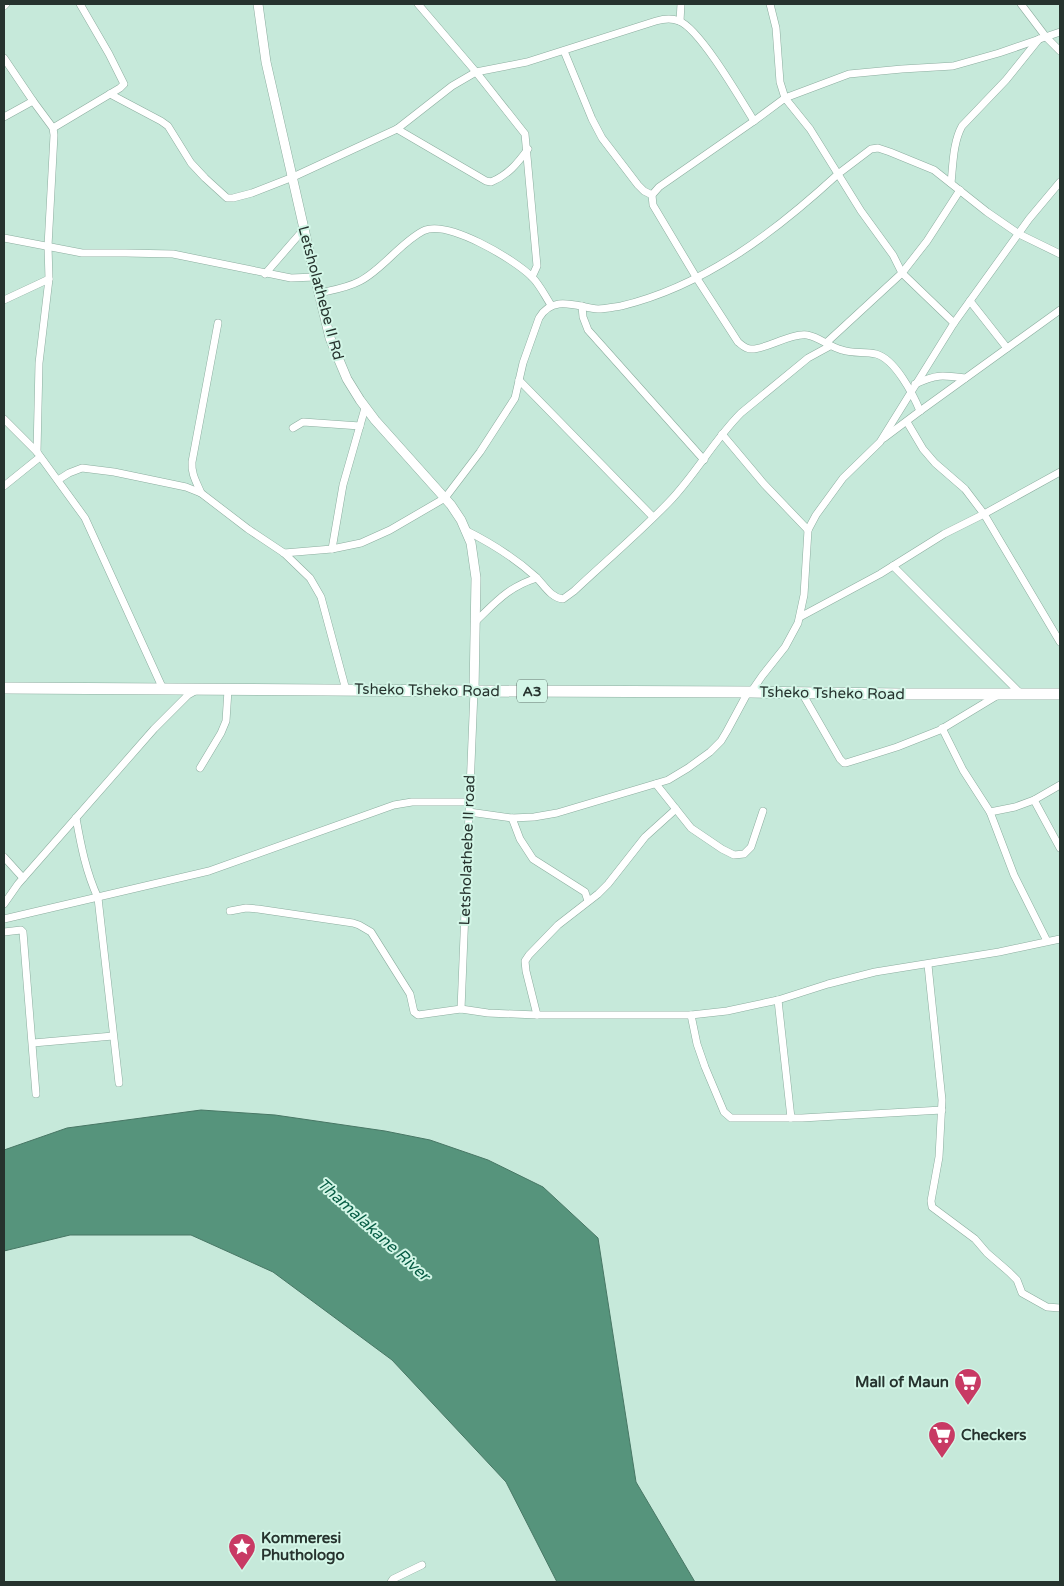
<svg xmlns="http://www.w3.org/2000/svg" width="1064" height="1586" font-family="'Varela Round',sans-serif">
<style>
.water{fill:#56947c;stroke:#487765}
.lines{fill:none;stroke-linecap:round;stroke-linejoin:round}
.minor-casing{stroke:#8cad9f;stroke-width:8}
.tertiary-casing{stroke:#8cad9f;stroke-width:10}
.trunk-casing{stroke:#8cad9f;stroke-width:12}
.minor{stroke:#fff;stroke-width:7}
.tertiary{stroke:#fff;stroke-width:9}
.trunk{stroke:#fff;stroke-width:11}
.labels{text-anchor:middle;stroke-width:4;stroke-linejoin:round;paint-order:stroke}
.shield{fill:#d3f6e7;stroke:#5a6e66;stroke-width:1}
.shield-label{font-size:14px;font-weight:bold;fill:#26332e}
.street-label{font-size:15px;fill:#26332e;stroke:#d3f6e7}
.poi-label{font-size:15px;font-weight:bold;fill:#26332e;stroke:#d3f6e7;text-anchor:start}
.water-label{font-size:16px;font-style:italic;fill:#085d45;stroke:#d3f6e7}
</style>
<rect width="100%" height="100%" fill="#c6e9da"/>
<!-- water -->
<path class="water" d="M 201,1110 L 275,1115 L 385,1131 L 430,1140 L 488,1160 L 543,1187 L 598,1238 L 636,1482 L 695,1582 L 557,1582 L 506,1482 L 392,1360 L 273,1272 L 191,1235 L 70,1235 L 4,1251 L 4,1150 L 67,1128 Z"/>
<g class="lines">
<defs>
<g id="minor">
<path d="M 418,4 L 476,72 L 525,134 L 537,266 L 532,277"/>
<path d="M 770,4 L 776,28 L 780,82 L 785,98 L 849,74 L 902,69 L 953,66 L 999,53 L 1060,32"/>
<path d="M 1021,4 L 1046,37 L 1060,51"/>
<path d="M 4,6 L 6,4"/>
<path d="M 680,21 L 681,4"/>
<path d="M 564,51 L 592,119 L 602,138 L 638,185 L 644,191 L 652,195"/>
<path d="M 4,58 L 33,101 L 4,117"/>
<path d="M 110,94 L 161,121 L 168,126 L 191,163 L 205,178 L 227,198 L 233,198 L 252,193 L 293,177 L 397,129 L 452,86 L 476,72 L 527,62 L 656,21 C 663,19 672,18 679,21 C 700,29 741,100 754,121 L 659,187 L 652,195 L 653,205 L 696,277 L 738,342 C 742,345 745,349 751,349 C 765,350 790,333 807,335 C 819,337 830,347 842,350 C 853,354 865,351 876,354 C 895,359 913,394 920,411"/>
<path d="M 33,101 L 53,128 L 54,135 L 48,246 L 49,279 L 39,363 L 37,452"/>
<path d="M 53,128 L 120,88 L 124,84 L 109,54 L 80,4"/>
<path d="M 397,129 L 486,181 L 491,182 C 508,175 517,164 528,149"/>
<path d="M 951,183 C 953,165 953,142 962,126 L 1006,80 L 1039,39"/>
<path d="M 4,238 L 82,253 L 126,253 L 173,254 L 291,278 L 315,277"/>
<path d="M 265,274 L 304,229"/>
<path d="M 319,293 C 333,290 347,288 360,281 C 383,269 400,243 423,231 C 447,219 514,259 532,277 C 540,285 545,296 551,305"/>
<path d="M 4,300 L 49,279"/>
<path d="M 970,301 L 1007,348"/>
<path d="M 582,306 L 583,317 L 588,330 L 704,460"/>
<path d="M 954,323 L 902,273 L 893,255 L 861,211 L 838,174 L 871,149 L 878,148 L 890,152 L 934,170 L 987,212 L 1019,234 L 1060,254"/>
<path d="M 826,343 L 902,273 L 927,241 L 960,190"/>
<path d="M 519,380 L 653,517"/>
<path d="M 915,384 C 937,374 942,375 965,378"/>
<path d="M 4,419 L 37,452 L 85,518 L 163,689"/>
<path d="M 907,422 L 923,449 L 935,463 L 965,489 L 984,514 L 1060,642"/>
<path d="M 293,428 L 303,422 L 360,426"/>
<path d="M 722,434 L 764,484 L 808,530"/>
<path d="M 884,438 L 920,411 L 1060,310"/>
<path d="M 58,480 L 69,473 L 82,468 L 114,472 L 186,487 L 201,493 L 248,529 L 284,553 L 310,578 L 321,597 L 346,690"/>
<path d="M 4,486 L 40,457"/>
<path d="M 201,493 C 197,483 191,474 192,462 L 218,323"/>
<path d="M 465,530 C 491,543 515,558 536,577 C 544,585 551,598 563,599 L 574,591 C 606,561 639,533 669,502 C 696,474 714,440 741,413 L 808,358 L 830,346"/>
<path d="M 332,549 L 343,485 L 365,408"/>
<path d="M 284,553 L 332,549 L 361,543 L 390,530 L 445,498 L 480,452 L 515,398 L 523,363 L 539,318 C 553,294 577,307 598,309 C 605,309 614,307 621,306 C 705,286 776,231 838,174 L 810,129 L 785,98 L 754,121"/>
<path d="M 893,566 L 1021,694"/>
<path d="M 800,617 L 880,574 L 944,534 L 984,514 L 1060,472"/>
<path d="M 475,622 C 496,602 508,587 537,578"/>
<path d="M 751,692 L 762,676 L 785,647 L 798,623 L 804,595 L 808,530 L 816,515 L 843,478 L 880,442 L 954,323 L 1029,219 L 1060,182"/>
<path d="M 802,693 L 840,759 L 844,763 L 846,763 L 897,747 L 940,730 L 998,695"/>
<path d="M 942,728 L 963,770 L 990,812 L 1015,807 L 1034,800 L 1060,785"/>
<path d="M 200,768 L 221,733 L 226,721 L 228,690"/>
<path d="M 656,784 L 691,828 L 722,849 L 734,855 L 744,854 L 751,847 L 763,811"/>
<path d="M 1034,800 L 1060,848"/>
<path d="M 469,812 L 512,818 L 534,817 L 557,813 L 668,780 L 688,768 L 710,752 L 721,741 L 727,731 L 748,692"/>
<path d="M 990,812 L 1014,875 L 1047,941"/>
<path d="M 76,818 C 81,846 86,872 98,898 L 119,1083"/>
<path d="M 512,818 L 520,839 L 533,859 L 585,892 L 588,901"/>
<path d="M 4,857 L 23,878"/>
<path d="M 4,904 L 18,884 L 154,729 L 188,695 L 195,691"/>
<path d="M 230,911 L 246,908 L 258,909 L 353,923 L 359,925 L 371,932 L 410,994 L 414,1012 L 418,1015 L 461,1009 L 488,1013 L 537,1015 L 691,1015 L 727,1011 L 778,1000 L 828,984 L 875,972 L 999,952 L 1060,939"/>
<path d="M 4,919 L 209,871 L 394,805 L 412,802 L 469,802"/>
<path d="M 4,932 L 21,930 L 23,932 L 36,1094"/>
<path d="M 928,965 L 942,1100 L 939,1157 L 931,1201 L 932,1207 L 975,1239 L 987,1253 L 1009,1272 L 1017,1280 L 1022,1293 L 1047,1307 L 1060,1308"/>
<path d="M 778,1000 L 791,1118"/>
<path d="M 461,1009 L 474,691"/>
<path d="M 537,1015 L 526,971 L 525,961 L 529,955 L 558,925 L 598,894 L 608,884 L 645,837 L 676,809"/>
<path d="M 691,1015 L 697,1044 L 705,1067 L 724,1112 L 731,1118 L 802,1118 L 942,1110"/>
<path d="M 33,1043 L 113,1036"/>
<path d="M 391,1582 L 393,1579 L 422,1565"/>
</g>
<path id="tertiary" d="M 258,4 L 266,62 L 315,277 L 330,338 L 339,360 L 347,379 L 360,400 L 375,420 L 451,505 L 461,520 L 471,543 L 476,578 L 474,691"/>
<path id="trunk" d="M 4,688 L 474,691 L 751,692 L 899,694 L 1060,694"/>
</defs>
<!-- minor casing -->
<use href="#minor" class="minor-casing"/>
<!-- tertiary casing -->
<use href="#tertiary" class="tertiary-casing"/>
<!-- trunk casing -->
<use href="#trunk" class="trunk-casing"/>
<!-- minor -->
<use href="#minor" class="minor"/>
<!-- tertiary -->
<use href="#tertiary" class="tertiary"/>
<!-- trunk -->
<use href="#trunk" class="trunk"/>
</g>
<!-- icons -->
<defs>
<symbol id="supermarket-pin" viewBox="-11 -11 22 30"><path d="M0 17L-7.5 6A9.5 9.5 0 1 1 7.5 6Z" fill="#c83a64" stroke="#d3f6e7"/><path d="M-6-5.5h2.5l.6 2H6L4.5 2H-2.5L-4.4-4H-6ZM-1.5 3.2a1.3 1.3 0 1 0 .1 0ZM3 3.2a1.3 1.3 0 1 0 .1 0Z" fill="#fff"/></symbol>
<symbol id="sight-pin" viewBox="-11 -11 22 30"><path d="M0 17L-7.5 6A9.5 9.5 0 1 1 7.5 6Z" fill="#c83a64" stroke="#d3f6e7"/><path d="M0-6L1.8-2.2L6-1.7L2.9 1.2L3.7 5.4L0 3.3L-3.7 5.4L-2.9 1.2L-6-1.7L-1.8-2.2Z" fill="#fff"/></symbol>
</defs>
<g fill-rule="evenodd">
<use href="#supermarket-pin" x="952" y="1366" width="32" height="43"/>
<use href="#supermarket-pin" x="926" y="1419" width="32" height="43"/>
<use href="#sight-pin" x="226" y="1531" width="32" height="43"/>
</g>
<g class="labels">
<!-- shield labels -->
<rect class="shield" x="517" y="679.5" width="30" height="23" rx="4"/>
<g class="shield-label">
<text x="532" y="696">A3</text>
</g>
<!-- street labels -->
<g class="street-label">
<text transform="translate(321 293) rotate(75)" y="5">Letsholathebe II Rd</text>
<text transform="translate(427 690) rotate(1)" y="5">Tsheko Tsheko Road</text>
<text transform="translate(832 693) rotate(1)" y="5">Tsheko Tsheko Road</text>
<text transform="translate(467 850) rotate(-88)" y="5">Letsholathebe II road</text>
</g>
<!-- poi labels -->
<g class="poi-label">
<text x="949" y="1387" text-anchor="end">Mall of Maun</text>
<text x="961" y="1440">Checkers</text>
<text x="261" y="1543">Kommeresi<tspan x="261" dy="17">Phuthologo</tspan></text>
</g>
<!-- water labels -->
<g class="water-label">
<text transform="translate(374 1229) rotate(42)" y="6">Thamalakane River</text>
</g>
</g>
<!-- border -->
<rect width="1064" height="1586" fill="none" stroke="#26332e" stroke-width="10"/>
</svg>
